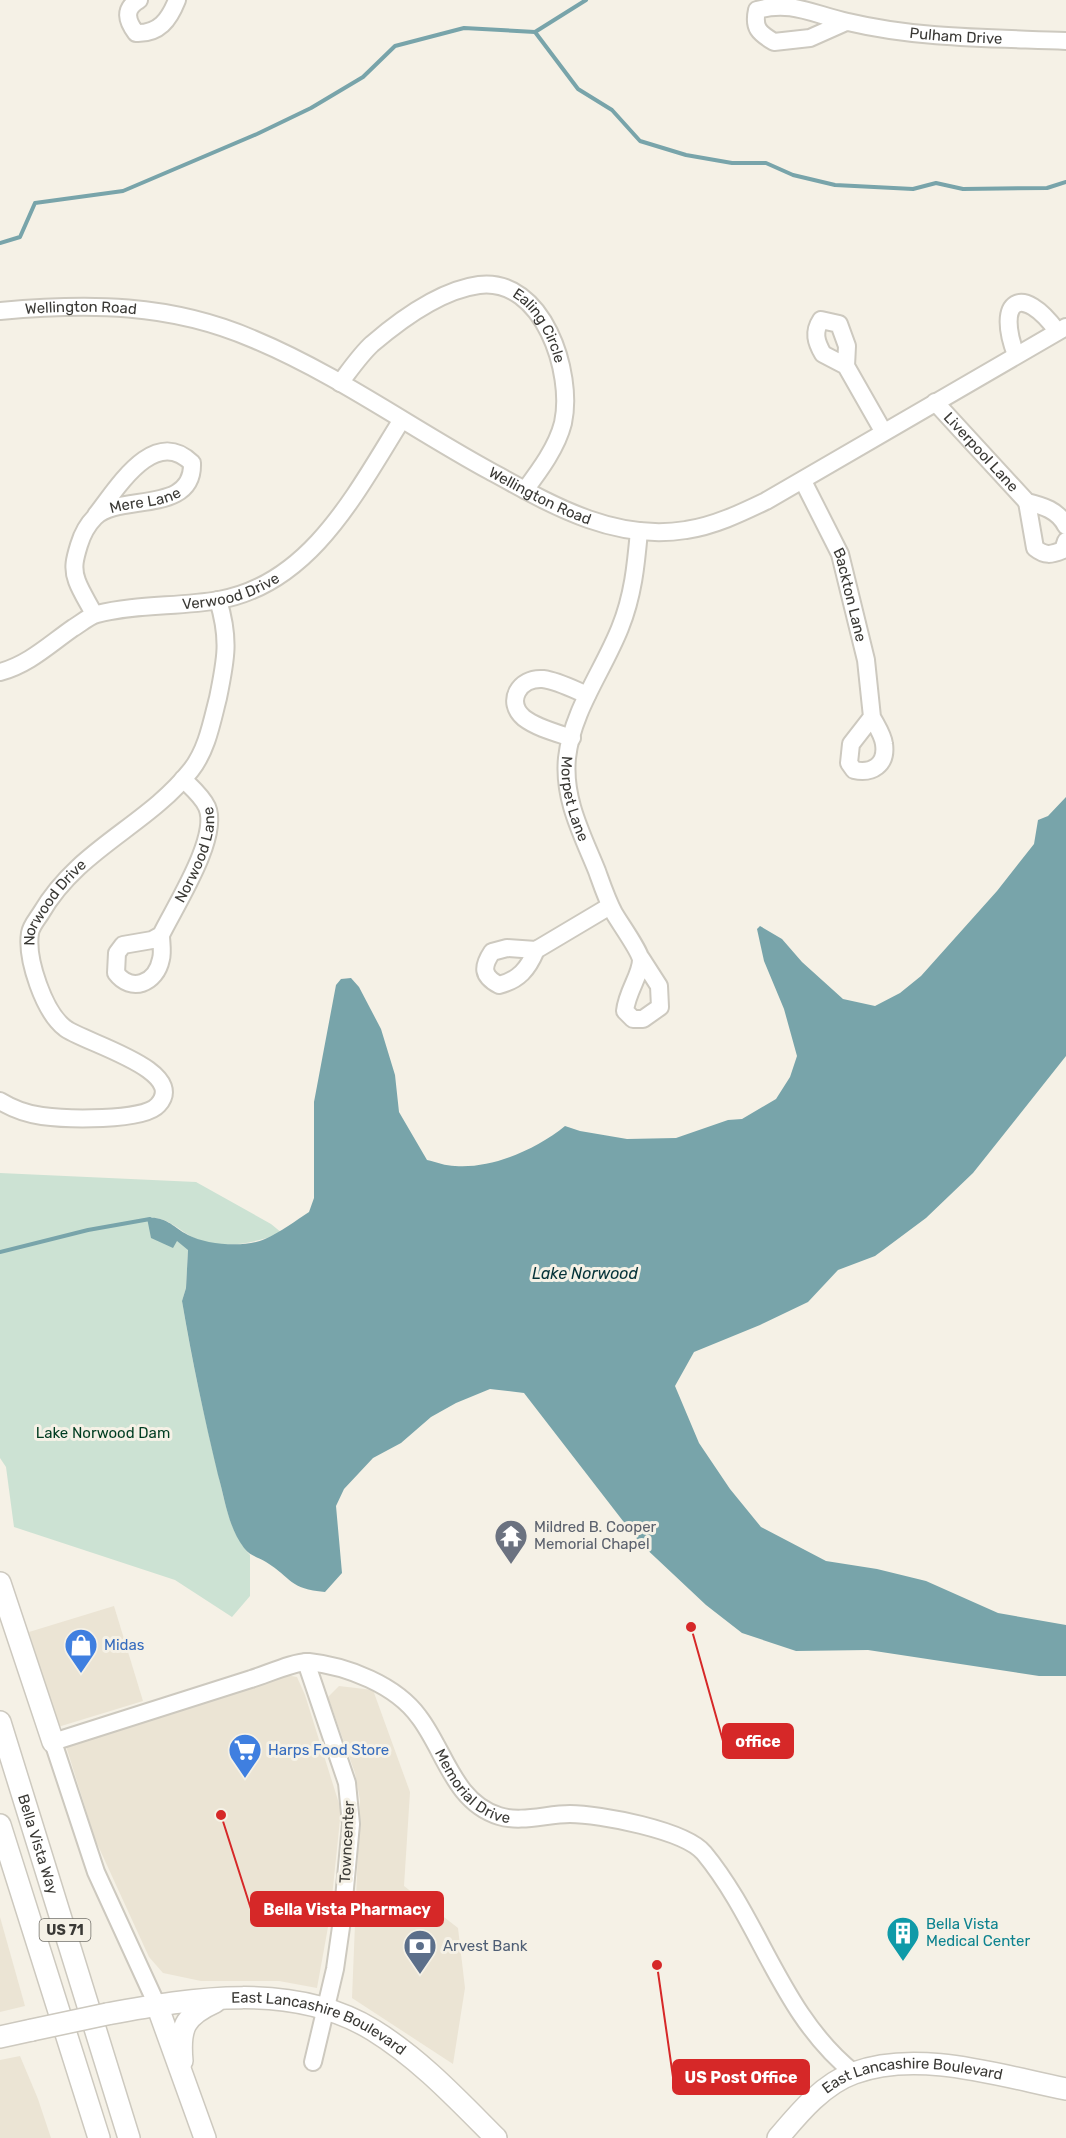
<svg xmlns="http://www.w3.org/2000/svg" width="1066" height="2138" font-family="Rubik,sans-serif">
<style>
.built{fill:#ebe4d4}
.green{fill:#cce2d3}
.water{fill:#78a4aa}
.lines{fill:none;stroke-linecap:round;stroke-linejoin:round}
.stream{stroke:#78a4aa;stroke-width:4}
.minor-casing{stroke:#cdc9bf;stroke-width:20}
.major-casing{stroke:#cdc9bf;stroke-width:24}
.minor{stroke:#fff;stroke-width:16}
.major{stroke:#fff;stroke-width:21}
.major-bridge-casing{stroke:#cdc9bf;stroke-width:24;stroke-linecap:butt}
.major-bridge{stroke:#fff;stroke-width:21}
.labels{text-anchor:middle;stroke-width:6;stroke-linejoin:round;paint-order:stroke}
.shield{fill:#f5f1e6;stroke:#72706a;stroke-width:1.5}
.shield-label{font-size:14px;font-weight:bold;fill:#3a3935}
.street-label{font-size:15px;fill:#3a3935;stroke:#f5f1e6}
.park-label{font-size:15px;fill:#003d21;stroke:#f5f1e6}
.worship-label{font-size:15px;fill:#5b616d;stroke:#f5f1e6;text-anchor:start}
.shop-label{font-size:15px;fill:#366cbe;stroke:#f5f1e6;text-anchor:start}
.culture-label{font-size:15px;fill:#0d838f;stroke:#f5f1e6;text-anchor:start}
.service-label{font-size:15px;fill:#4e5e75;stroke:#f5f1e6;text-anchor:start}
.water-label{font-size:16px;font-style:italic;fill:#063339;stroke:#f5f1e6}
.leader{fill:none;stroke:#d62828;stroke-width:2}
.callout-dot{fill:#d62828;stroke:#f5f1e6;stroke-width:2}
.callout{fill:#d62828;stroke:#d62828;stroke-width:2}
.callout-label{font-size:16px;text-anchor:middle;font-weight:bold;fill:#fff}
</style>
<rect width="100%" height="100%" fill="#f5f1e6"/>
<!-- built -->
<g class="built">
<path d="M 114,1606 L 143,1701 L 58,1727 L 29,1632 Z"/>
<path d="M 286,1675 L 297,1677 L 305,1695 L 341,1810 L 330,1916 L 317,1988 L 279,1981 L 201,1981 L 163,1973 L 149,1957 L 95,1839 L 66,1746 Z"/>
<path d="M 339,1686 L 373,1690 L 410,1792 L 404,1886 L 458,1928 L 465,1988 L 453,2064 L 352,1998 L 360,1800 L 355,1773 L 328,1697 Z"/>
<path d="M 0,1917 L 25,2006 L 0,2012 Z"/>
<path d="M 20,2056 L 38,2099 L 51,2138 L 0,2138 L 0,2060 Z"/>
</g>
<!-- green -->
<path class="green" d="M 0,1173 L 196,1182 L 271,1224 L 282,1233 C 258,1242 227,1249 202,1241 C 181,1235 170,1215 147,1218 L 188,1249 L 186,1288 L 182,1301 C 191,1356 203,1411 216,1465 C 224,1496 228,1531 250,1555 L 250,1596 L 232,1617 L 175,1580 L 14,1527 L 6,1467 L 0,1458 Z"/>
<!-- water -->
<path class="water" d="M 1066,797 L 1066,1056 L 973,1173 L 926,1218 L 875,1256 L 838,1270 L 808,1302 L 760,1325 L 694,1352 L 675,1386 L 699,1443 L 730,1489 L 761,1527 L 826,1561 L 877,1569 L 926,1581 L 998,1613 L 1066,1625 L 1066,1676 L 1039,1676 L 868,1650 L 796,1651 L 742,1633 L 706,1605 L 640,1543 L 524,1393 L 490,1389 L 456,1403 L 431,1417 L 401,1443 L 373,1458 L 344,1489 L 336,1506 L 342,1573 L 325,1592 C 289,1589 292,1578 266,1562 C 258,1557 250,1556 244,1548 C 228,1527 225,1499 218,1475 C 204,1417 192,1360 182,1301 L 186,1288 L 188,1250 L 177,1241 L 173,1248 L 151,1238 L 147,1218 C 166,1216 173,1227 188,1235 C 207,1245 246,1248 265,1239 C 281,1232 295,1221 309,1212 L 314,1198 L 314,1102 L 336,985 L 341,979 L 351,978 L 359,987 L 381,1029 L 395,1075 L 399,1112 L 427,1160 C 436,1162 446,1166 455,1166 C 492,1169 537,1149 565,1126 L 580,1131 L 627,1139 L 676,1138 L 728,1120 L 742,1119 L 776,1099 L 790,1077 L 797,1056 L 784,1009 L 764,961 L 757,929 L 760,926 L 782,939 L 802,962 L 843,999 L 875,1006 L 900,993 L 921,976 L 997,891 L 1034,844 L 1038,820 L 1048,816 Z"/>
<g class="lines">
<!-- stream -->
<g class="stream">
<path d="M 535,32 L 578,89 L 612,110 L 640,141 L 686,155 L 732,163 L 766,163 L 793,175 L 835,185 L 913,189 L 936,183 L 963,189 L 1047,188 L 1066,182"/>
<path d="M 0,243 L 20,237 L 35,203 L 123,191 L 257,134 L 311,108 L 363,77 L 395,46 L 464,28 L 535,32 L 586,0"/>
<path d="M 0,1252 L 88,1230 L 150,1219"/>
</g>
<defs>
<g id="minor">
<path d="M 139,0 C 123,9 127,21 136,33 C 159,34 169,20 177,0"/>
<path id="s1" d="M 846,22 L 810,38 L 774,42 C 759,33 753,28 757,10 C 792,0 814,15 848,22 C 919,39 993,38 1066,41"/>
<path id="s2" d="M 0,311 C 88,303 170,303 253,339 C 337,374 411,428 490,471 C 550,504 614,542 686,530 C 714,526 741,513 766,501 L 1066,327"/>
<path d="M 1016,355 C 995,300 1022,283 1057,331"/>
<path d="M 846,366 L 823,354 C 816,342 813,332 821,320 L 839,324 L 847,346 L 846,366 L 883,431"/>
<path id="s3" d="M 340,383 C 350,370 360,355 372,344 C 400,320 441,290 479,285 C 543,277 574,373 563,423 C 557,447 540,470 525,490"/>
<path id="s4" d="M 935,402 L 1027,502 C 1043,506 1058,510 1066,526"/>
<path id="s5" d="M 803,481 L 840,554 L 866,660 L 872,717 L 851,744 L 849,763 L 854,770 C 872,774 887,765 884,744 C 883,735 876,725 872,717"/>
<path d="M 1027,502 L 1035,548 C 1045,556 1051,555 1063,550 L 1066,541"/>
<path id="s6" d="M 639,531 C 636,565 633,596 620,628 C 603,671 572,711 567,758 C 563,799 582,834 597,871 C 602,885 607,900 614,913 C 619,922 640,951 641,960 C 641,975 627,991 625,1011 L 633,1019 L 643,1019 L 660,1007 L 659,986 L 641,958"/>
<path id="s7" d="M 94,614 C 89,604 81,592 77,581 C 72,568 75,558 79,545 C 82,535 88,524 95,517 C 119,493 194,515 192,463 C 154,426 118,487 96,515"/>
<path id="s8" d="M 0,672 C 28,665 50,644 73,628 C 80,624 89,616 97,614 C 136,604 179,607 219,600 C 310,584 356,493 401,421"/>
<path d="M 572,738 C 557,733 537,728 524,718 C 505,702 519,677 543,679 C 558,681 573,689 587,695"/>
<path id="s9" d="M 161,935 C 161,942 163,952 161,959 C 156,984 131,993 116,973 L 117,953 L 123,945 L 152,940 L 161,935 C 175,906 220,837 207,807 C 202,796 191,787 183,779"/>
<path d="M 536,950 C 528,969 519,980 499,985 C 482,976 482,967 492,952 L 507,948 L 536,950 L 610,906"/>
<path id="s10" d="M 0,1101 C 13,1109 27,1114 42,1116 C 64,1119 143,1122 158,1105 C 190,1070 82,1042 65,1028 C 44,1012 26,959 30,933 C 31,926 38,918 41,913 C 79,848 147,826 191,770 C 207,750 212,721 218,698 C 226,659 230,639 218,600"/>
<path d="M 306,1662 L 347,1783 L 351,1824 L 342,1920 L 335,1969 L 313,2062"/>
<path id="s11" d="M 157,2005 L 96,1872 L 53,1742 C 119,1721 185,1700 251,1679 C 265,1675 295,1661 309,1662 C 347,1666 396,1685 419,1717 C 445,1751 454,1802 499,1816 C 521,1823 547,1814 570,1814 C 599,1814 685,1830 704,1853 C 761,1922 781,2015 854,2073"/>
</g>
<g id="major">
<path d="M 0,1583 L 53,1742"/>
<path id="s12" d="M 0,1722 L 129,2138"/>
<path d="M 0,1825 L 99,2138"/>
<path d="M 157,2005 L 205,2138"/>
<path id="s13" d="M 107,2014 C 193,1998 293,1981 373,2030 C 420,2059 457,2099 496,2138"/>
<path d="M 0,2037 L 32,2030"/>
<path d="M 182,2061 C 179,2028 184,2016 215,2002"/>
<path id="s14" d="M 778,2138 C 799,2113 823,2084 854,2073 C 918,2049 1001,2076 1066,2089"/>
</g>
</defs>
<!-- minor casing -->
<use href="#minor" class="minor-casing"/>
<!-- major casing -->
<use href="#major" class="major-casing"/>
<!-- minor -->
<use href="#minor" class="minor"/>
<!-- major -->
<use href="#major" class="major"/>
<defs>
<path id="major-bridge" d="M 32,2030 L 107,2014"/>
</defs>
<!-- major-bridge casing -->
<use href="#major-bridge" class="major-bridge-casing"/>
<!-- major-bridge -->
<use href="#major-bridge" class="major-bridge"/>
</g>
<!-- icons -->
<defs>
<symbol id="temple-pin" viewBox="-11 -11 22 30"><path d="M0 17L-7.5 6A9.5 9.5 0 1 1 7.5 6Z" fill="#6b7280" stroke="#f5f1e6"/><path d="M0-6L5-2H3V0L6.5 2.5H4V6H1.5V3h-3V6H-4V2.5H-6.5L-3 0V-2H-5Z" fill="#fff"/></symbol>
<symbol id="shop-pin" viewBox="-11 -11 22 30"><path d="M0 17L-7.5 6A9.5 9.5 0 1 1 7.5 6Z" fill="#3f7fe0" stroke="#f5f1e6"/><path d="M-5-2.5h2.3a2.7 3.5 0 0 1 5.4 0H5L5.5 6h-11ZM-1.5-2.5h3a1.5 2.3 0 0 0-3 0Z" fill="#fff"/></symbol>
<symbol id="supermarket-pin" viewBox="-11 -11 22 30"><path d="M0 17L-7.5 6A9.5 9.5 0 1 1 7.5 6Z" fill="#3f7fe0" stroke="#f5f1e6"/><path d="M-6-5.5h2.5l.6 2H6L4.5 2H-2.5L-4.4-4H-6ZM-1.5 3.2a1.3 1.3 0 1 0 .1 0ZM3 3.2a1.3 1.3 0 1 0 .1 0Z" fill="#fff"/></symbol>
<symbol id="building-pin" viewBox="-11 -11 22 30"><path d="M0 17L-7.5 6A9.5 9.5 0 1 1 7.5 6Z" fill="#0f9aa8" stroke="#f5f1e6"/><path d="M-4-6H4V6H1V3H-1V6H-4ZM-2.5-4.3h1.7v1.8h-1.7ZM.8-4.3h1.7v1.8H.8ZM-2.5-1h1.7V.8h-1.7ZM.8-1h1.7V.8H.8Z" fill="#fff"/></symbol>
<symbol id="bank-pin" viewBox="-11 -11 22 30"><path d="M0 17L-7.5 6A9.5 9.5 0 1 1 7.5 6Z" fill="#5c6f8a" stroke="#f5f1e6"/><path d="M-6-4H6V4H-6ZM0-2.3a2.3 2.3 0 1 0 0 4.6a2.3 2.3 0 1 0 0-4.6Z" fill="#fff"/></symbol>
</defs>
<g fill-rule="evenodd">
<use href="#temple-pin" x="492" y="1517" width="38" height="52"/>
<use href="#shop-pin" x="62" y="1626" width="38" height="52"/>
<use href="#supermarket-pin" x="226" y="1731" width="38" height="52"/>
<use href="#building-pin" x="884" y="1914" width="38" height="52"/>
<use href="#bank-pin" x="401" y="1927" width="38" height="52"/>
</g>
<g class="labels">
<!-- shield labels -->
<rect class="shield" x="39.5" y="1919" width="51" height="22" rx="4.5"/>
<g class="shield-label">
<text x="65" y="1935">US 71</text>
</g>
<!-- street labels -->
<g class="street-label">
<text dy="5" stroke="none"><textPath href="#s1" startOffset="318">Pulham Drive</textPath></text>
<text dy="5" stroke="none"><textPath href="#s2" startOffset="81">Wellington Road</textPath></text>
<text dy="5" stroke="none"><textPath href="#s3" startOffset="254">Ealing Circle</textPath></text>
<text dy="5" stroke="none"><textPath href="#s4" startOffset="68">Liverpool Lane</textPath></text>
<text dy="5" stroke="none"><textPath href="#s2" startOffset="585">Wellington Road</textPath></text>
<text dy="5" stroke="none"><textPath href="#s7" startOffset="160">Mere Lane</textPath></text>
<text dy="5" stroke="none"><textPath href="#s8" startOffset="250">Verwood Drive</textPath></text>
<text dy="5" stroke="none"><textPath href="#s5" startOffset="124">Backton Lane</textPath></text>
<text dy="5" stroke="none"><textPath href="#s6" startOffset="282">Morpet Lane</textPath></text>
<text dy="5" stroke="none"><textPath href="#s9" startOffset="244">Norwood Lane</textPath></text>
<text dy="5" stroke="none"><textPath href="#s10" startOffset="442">Norwood Drive</textPath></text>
<text dy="5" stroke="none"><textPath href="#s11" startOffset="768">Memorial Drive</textPath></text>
<text transform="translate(347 1842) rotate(-87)" y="5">Towncenter</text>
<text dy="5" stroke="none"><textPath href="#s12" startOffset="128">Bella Vista Way</textPath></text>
<text dy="5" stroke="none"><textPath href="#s13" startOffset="218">East Lancashire Boulevard</textPath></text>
<text dy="5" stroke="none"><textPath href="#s14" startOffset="159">East Lancashire Boulevard</textPath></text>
</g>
<!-- park labels -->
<g class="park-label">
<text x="103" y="1438">Lake Norwood Dam</text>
</g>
<!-- worship labels -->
<g class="worship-label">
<text x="534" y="1532">Mildred B. Cooper<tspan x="534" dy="17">Memorial Chapel</tspan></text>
</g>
<!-- shop labels -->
<g class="shop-label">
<text x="104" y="1650">Midas</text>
<text x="268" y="1755">Harps Food Store</text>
</g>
<!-- culture labels -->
<g class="culture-label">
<text x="926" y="1929">Bella Vista<tspan x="926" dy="17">Medical Center</tspan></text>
</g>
<!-- service labels -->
<g class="service-label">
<text x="443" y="1951">Arvest Bank</text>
</g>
<!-- water labels -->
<g class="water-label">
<text x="585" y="1279">Lake Norwood</text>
</g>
</g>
<!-- callouts -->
<path class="leader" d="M691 1627L723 1741M221 1815L251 1909M657 1965L673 2077"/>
<g class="callout-dot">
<circle cx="691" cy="1627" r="6"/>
<circle cx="221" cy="1815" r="6"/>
<circle cx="657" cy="1965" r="6"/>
</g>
<g class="callout">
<rect x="723" y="1724" width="70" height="34" rx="6"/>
<rect x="251" y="1892" width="192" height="34" rx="6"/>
<rect x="673" y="2060" width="136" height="34" rx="6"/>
</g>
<g class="callout-label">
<text x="758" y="1747">office</text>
<text x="347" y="1915">Bella Vista Pharmacy</text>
<text x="741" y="2083">US Post Office</text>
</g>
</svg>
